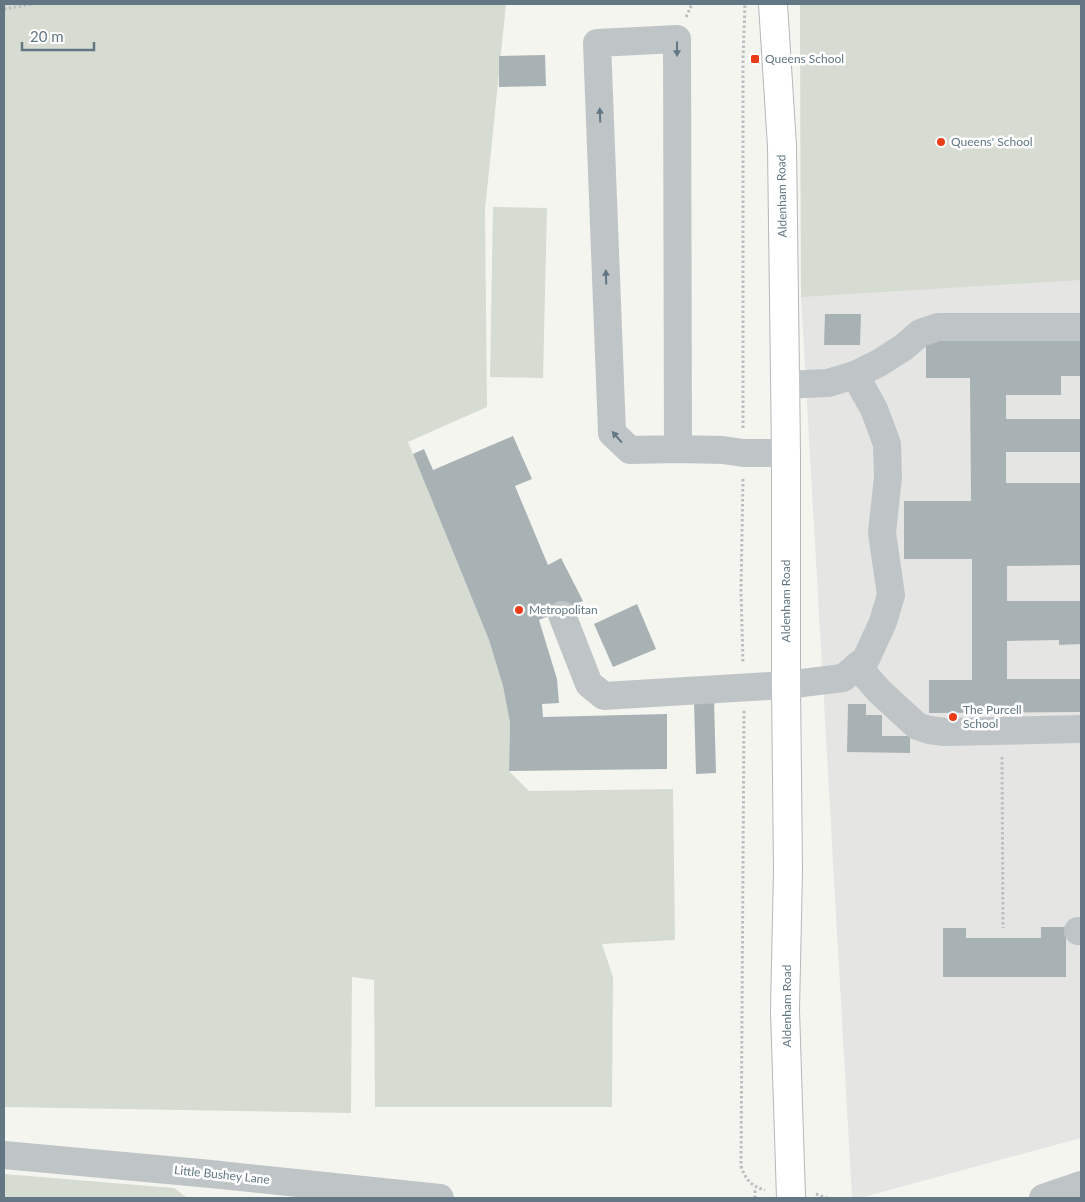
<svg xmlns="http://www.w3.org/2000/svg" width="1085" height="1202" font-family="Lato,sans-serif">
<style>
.built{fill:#e5e6e4}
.green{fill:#d6dcd1}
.building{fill:#a8b2b5}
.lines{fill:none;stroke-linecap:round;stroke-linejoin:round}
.major-casing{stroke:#b3b8bb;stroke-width:30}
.path{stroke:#bbbec0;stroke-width:3;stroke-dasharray:2.5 2.5;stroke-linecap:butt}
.minor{stroke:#bfc5c7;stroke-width:28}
.major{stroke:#fff;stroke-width:28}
.oneway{fill:#627783}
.poi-dot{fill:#eb3c1a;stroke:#fff;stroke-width:2}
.labels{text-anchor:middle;stroke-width:5;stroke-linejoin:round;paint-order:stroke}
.poi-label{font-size:12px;fill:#627783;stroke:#fff;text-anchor:start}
.street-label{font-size:12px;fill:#627783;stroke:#fff}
</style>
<rect width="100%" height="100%" fill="#f5f5f0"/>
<!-- built -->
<path class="built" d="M 800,4 L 1081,4 L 1081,1138 L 860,1198 L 852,1198 L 801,297 Z"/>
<!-- green -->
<g class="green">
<path d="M 4,4 L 506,4 L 485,210 L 487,407 L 408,442 L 489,640 L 503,686 L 510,723 L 509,771 L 529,791 L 673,789 L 675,940 L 602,944 L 613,977 L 612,1107 L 375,1107 L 374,980 L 352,977 L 351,1113 L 4,1107 Z"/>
<path d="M 800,4 L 1081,4 L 1081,280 L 801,297 Z"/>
<path d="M 493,207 L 547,208 L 543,378 L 490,377 Z"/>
<path d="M 4,1174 L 174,1188 L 187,1198 L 4,1198 Z"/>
</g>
<!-- building -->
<g class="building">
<path d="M 545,55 L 546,86 L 499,87 L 499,56 Z"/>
<path d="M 825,314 L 861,314 L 860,345 L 824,345 Z"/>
<path d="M 1081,340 L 1081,376 L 1061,376 L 1061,395 L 1006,395 L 1006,419 L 1081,419 L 1081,452 L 1006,452 L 1006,483 L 1081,483 L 1081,565 L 1007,566 L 1007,601 L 1081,601 L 1081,644 L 1059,645 L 1059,640 L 1007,641 L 1007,679 L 1081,679 L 1081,712 L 929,713 L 929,680 L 972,680 L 972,559 L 904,559 L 904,501 L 971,501 L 970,378 L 926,378 L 926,341 Z"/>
<path d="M 513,436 L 532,479 L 515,486 L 548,565 L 561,558 L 583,601 L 539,620 L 557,679 L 559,703 L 542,704 L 543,717 L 667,714 L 667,769 L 509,771 L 510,723 L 503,686 L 489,640 L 413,454 L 424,449 L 433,470 Z"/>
<path d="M 637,604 L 656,649 L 613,667 L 594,624 Z"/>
<path d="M 714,700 L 716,773 L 696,774 L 694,701 Z"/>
<path d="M 848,704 L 866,704 L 866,715 L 882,715 L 882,736 L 910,736 L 910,753 L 847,752 Z"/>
<path d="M 1041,927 L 1066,927 L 1066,977 L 943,977 L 943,928 L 966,928 L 966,938 L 1041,938 Z"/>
</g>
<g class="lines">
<defs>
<path id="major" d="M 773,4 L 782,146 L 786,453 L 786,685 L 788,870 L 785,1010 L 791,1198"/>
</defs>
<!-- major casing -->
<use href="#major" class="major-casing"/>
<!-- path -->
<g class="path">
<path d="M 4,9 L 33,4"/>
<path d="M 686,17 L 692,4"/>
<path d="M 743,428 L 743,59 L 745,4"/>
<path d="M 743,479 L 741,590 L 743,663"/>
<path d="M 744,711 L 741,1166 C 745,1179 752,1187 765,1190"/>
<path d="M 1002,757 L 1003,928"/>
<path d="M 816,1194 L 827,1198"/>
<path d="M 755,1198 L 755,1188"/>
</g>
<!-- minor -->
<g class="minor">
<path d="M 855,375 L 879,363 L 904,347 L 920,333 L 938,327 L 1081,327"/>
<path d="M 678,449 L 677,39 L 597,43 L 612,433 L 630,450 L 678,449 L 723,450 L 743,453 L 786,453"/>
<path d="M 562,615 L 589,684 L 604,696 L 786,685 L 843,678 L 866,659 L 883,622 L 891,595 L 882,533 L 888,477 L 887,444 L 874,409 L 855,375 L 828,383 L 784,385"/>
<path d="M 857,666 L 880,692 L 917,726 L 929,730 L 945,732 L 1081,729"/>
<path d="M 1078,931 L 1081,931"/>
<path d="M 4,1155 L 211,1174 L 440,1198"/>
<path d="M 1043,1198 L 1081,1185"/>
</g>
<!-- major -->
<use href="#major" class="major"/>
</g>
<!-- one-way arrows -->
<defs><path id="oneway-solid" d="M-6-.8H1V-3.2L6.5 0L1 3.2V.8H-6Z" transform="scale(1.25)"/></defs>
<g class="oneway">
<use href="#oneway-solid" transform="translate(677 49) rotate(90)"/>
<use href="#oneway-solid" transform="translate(600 115) rotate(-92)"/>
<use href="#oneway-solid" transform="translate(606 277) rotate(-92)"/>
<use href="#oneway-solid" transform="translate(617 437) rotate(-131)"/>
</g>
<!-- markers -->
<g class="poi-dot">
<rect x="750" y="54" width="10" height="10" rx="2.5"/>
<circle cx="941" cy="142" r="5"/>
<circle cx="519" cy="610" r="5"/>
<circle cx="953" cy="717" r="5"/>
</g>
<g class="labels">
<!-- poi labels -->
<g class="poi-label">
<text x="765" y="63">Queens School</text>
<text x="951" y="146">Queens' School</text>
<text x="529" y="614">Metropolitan</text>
<text x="963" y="714">The Purcell<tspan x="963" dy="14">School</tspan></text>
</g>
<!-- street labels -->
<g class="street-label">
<text transform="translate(782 196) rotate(-91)" y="4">Aldenham Road</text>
<text transform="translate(786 601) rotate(-90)" y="4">Aldenham Road</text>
<text transform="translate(787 1006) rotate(-90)" y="4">Aldenham Road</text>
<text transform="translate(222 1175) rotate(6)" y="4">Little Bushey Lane</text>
</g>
</g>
<!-- border -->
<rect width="1085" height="1202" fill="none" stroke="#627783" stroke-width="10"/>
<!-- scale -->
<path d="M22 42v8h72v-8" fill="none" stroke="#627783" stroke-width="2.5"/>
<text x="30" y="42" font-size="15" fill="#627783" stroke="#ffffff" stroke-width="4" paint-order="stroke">20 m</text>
</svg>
